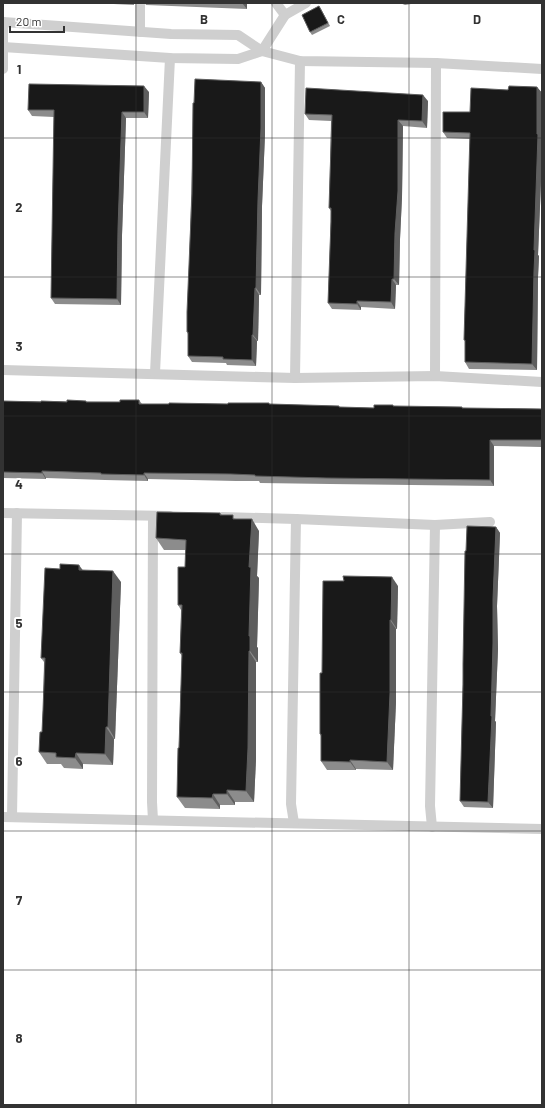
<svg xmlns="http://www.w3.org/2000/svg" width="545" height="1108" font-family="Barlow,sans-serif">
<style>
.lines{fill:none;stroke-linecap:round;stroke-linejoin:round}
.service{stroke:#cfcfcf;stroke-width:10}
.wall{fill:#8c8c8c}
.shaded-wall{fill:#5e5e5e}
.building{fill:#191919;stroke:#5e5e5e}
.grid{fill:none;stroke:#323232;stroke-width:1;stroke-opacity:0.55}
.grid-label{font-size:13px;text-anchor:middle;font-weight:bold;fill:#323232;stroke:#fff;stroke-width:4;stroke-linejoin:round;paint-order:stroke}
</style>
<rect width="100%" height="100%" fill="#fff"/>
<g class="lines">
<!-- service -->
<g class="service">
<path d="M 140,3 L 140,32"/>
<path d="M 276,3 L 285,15"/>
<path d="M 3,22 L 171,34 L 238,35 L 262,51 L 300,61 L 436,63 L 542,69"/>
<path d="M 3,22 L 3,69"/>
<path d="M 3,47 L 170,58 L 238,59 L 262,51 L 285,15 L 306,3"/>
<path d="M 3,370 L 295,378 L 435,376 L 542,382"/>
<path d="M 155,373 L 170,58"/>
<path d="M 435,376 L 436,63"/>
<path d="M 295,378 L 300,61"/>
<path d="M 3,513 L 170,516"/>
<path d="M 153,516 L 152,802 L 153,820"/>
<path d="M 222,517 L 296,519 L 435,525 L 490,522"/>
<path d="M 3,817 L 542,829"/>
<path d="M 12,817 L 17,513"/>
<path d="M 294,823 L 291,804 L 296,519"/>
<path d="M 432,827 L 430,806 L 435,525"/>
</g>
</g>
<!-- wall -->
<g class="wall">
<path d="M 93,3 L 134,3 L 134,5 Z"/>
<path d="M 145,3 L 247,3 L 247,9 L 146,5 Z"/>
<path d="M 400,3 L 413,3 L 411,4 L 405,5 Z"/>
<path d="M 321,9 L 330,26 L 312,35 L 310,32 Z"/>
<path d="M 261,82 L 265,88 L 265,134 L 262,206 L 261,295 L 259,295 L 258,341 L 257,341 L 256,366 L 227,365 L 226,363 L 192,362 L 188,356 L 188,334 L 187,332 L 194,103 Z"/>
<path d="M 537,87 L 542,93 L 541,138 L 542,139 L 542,157 L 538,255 L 539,256 L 538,277 L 537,370 L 469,369 L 465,362 L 465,341 L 464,340 L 470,139 L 447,138 L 443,132 L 470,112 Z"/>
<path d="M 149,92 L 148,118 L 126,118 L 122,235 L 121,305 L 55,304 L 51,298 L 54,117 L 32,116 L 28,110 Z"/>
<path d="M 428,101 L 427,128 L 403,126 L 402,197 L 400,239 L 399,285 L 396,285 L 395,309 L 361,307 L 361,310 L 332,309 L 328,303 L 331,211 L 329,208 L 331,121 L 309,120 L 305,114 Z"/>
<path d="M 139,400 L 142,404 L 270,404 L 340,407 L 374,408 L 394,407 L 542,409 L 542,447 L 494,446 L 494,486 L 330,484 L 260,483 L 259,481 L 236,481 L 148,479 L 148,481 L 105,480 L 46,478 L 46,479 L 3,478 L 3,401 L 120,402 Z"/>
<path d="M 220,513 L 222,515 L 236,519 L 259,531 L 257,576 L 259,578 L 257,647 L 258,648 L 258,662 L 256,662 L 256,759 L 254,802 L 235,802 L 235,805 L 220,805 L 220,809 L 185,808 L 177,797 L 182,656 L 180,653 L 181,610 L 178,605 L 185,567 L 186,550 L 164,550 L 156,538 Z"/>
<path d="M 496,527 L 500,533 L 497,606 L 498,649 L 495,721 L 496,722 L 493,808 L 464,807 L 460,801 L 466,551 Z"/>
<path d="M 83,570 L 121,582 L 115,739 L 114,739 L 113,765 L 83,764 L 83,769 L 64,768 L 61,764 L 47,764 L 39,752 L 42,732 L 43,710 L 44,662 L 41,658 Z"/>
<path d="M 398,586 L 397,629 L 396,629 L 396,702 L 393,770 L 356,769 L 356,770 L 327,770 L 321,761 L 321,736 L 320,734 L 322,673 Z"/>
</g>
<!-- shaded-wall -->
<g class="shaded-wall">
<path d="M 242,3 L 247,3 L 247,9 Z"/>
<path d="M 261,82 L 265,88 L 265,134 L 262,206 L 261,295 L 256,288 L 258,200 Z"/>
<path d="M 144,86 L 149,92 L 148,118 L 144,112 Z"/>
<path d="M 537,87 L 542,93 L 541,138 L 542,139 L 542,157 L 538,255 L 539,256 L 538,277 L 537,370 L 532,364 L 534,250 L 537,134 Z"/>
<path d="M 423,95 L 428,101 L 427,128 L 422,121 Z"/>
<path d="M 122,112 L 126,118 L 122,235 L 121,305 L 117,299 L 118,229 Z"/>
<path d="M 398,120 L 403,126 L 402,197 L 400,239 L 399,285 L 394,279 Z"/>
<path d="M 392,279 L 396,285 L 395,309 L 391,302 Z"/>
<path d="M 255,288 L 259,295 L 258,341 L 253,335 Z"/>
<path d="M 357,301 L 361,307 L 361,310 L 357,304 Z"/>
<path d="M 252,335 L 257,341 L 256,366 L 252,360 Z"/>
<path d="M 490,440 L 494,446 L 494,486 L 490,480 Z"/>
<path d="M 42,471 L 46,478 L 46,479 L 42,473 Z"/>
<path d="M 144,473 L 148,479 L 148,481 L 144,475 Z"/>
<path d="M 252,519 L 259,531 L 257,576 L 259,578 L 257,647 L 258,648 L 258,662 L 250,651 L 249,636 L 249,567 Z"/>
<path d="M 496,527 L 500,533 L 497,606 L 498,649 L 495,721 L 496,722 L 493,808 L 488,802 L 493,599 Z"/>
<path d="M 79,565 L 87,576 L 79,570 Z"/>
<path d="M 113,571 L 121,582 L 115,739 L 108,727 Z"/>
<path d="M 392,577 L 398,586 L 397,629 L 391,620 Z"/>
<path d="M 390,620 L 396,629 L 396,702 L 393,770 L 387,762 Z"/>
<path d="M 249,651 L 256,662 L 256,759 L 254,802 L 246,791 Z"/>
<path d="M 106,727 L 114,739 L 113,765 L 105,754 Z"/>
<path d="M 76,753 L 83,764 L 83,769 L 75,758 Z"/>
<path d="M 350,760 L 356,769 L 356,770 L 350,762 Z"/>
<path d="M 227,790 L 235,802 L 235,805 L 227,794 Z"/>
<path d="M 213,794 L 220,805 L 220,809 L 212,798 Z"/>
</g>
<!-- building -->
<g class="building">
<path d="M 319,6 L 328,23 L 310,32 L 302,15 Z"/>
<path d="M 195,79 L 261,82 L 261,128 L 258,200 L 256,288 L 255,288 L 253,335 L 252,335 L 252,360 L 223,359 L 223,357 L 188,356 L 188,332 L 187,332 L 187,312 L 192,194 L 193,103 L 194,103 Z"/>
<path d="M 29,84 L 144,86 L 144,112 L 122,112 L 118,229 L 117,299 L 51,298 L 54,110 L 28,110 Z"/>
<path d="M 509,86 L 537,87 L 537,134 L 538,134 L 534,250 L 535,250 L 534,271 L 532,364 L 465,362 L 465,340 L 464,340 L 470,133 L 443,132 L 443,112 L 470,112 L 471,88 L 508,90 Z"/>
<path d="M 306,88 L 423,95 L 422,121 L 398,120 L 398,191 L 395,233 L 394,279 L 392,279 L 391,302 L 357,301 L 357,304 L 328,303 L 331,222 L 331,208 L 329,208 L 332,115 L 305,114 Z"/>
<path d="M 67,400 L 86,401 L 86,402 L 120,402 L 120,400 L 139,400 L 139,404 L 169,404 L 169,403 L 228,404 L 228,403 L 269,403 L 269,404 L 339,406 L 339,407 L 374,408 L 374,405 L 393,405 L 393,406 L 462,407 L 462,408 L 542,409 L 542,440 L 490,440 L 490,480 L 326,478 L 255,476 L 255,475 L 231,474 L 144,473 L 144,475 L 101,474 L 101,473 L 42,471 L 42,473 L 3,472 L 3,401 L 41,402 L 41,401 L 67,402 Z"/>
<path d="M 157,512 L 220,513 L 220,515 L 233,515 L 233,519 L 252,519 L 249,567 L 251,567 L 249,636 L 250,636 L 250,651 L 249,651 L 248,748 L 246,791 L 227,790 L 227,794 L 213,794 L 212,798 L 177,797 L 178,748 L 179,748 L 182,653 L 180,653 L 182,605 L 178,605 L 178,567 L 185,567 L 186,540 L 156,538 Z"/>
<path d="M 467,526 L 496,527 L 493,599 L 493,643 L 491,716 L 492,716 L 488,802 L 460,801 L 463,685 L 463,664 L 465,551 L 466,551 Z"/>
<path d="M 60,564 L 79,565 L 79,570 L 113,571 L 108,727 L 106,727 L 105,754 L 76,753 L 75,758 L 56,757 L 56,753 L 39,752 L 40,732 L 42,732 L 43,710 L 45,658 L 41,658 L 45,568 L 60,569 Z"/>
<path d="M 343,576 L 392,577 L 391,620 L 390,620 L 390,693 L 387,762 L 350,760 L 350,762 L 321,761 L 321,734 L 320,734 L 320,673 L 322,673 L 323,581 L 344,581 Z"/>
</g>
<!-- grid -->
<path class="grid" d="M 136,3 L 136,1105M 272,3 L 272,1105M 409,3 L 409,1105M 3,138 L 542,138M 3,277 L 542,277M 3,416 L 542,416M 3,554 L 542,554M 3,692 L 542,692M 3,831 L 542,831M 3,970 L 542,970"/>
<g class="grid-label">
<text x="204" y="24">B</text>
<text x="341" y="24">C</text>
<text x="477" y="24">D</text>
<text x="19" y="74">1</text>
<text x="19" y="212">2</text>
<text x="19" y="351">3</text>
<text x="19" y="489">4</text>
<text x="19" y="628">5</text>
<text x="19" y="766">6</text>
<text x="19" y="905">7</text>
<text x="19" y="1043">8</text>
</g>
<!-- border -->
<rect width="545" height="1108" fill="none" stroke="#323232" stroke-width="8"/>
<!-- scale -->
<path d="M10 26v6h54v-6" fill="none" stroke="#323232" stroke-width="2"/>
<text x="16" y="26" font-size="12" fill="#323232" stroke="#ffffff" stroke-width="3" paint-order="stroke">20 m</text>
</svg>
